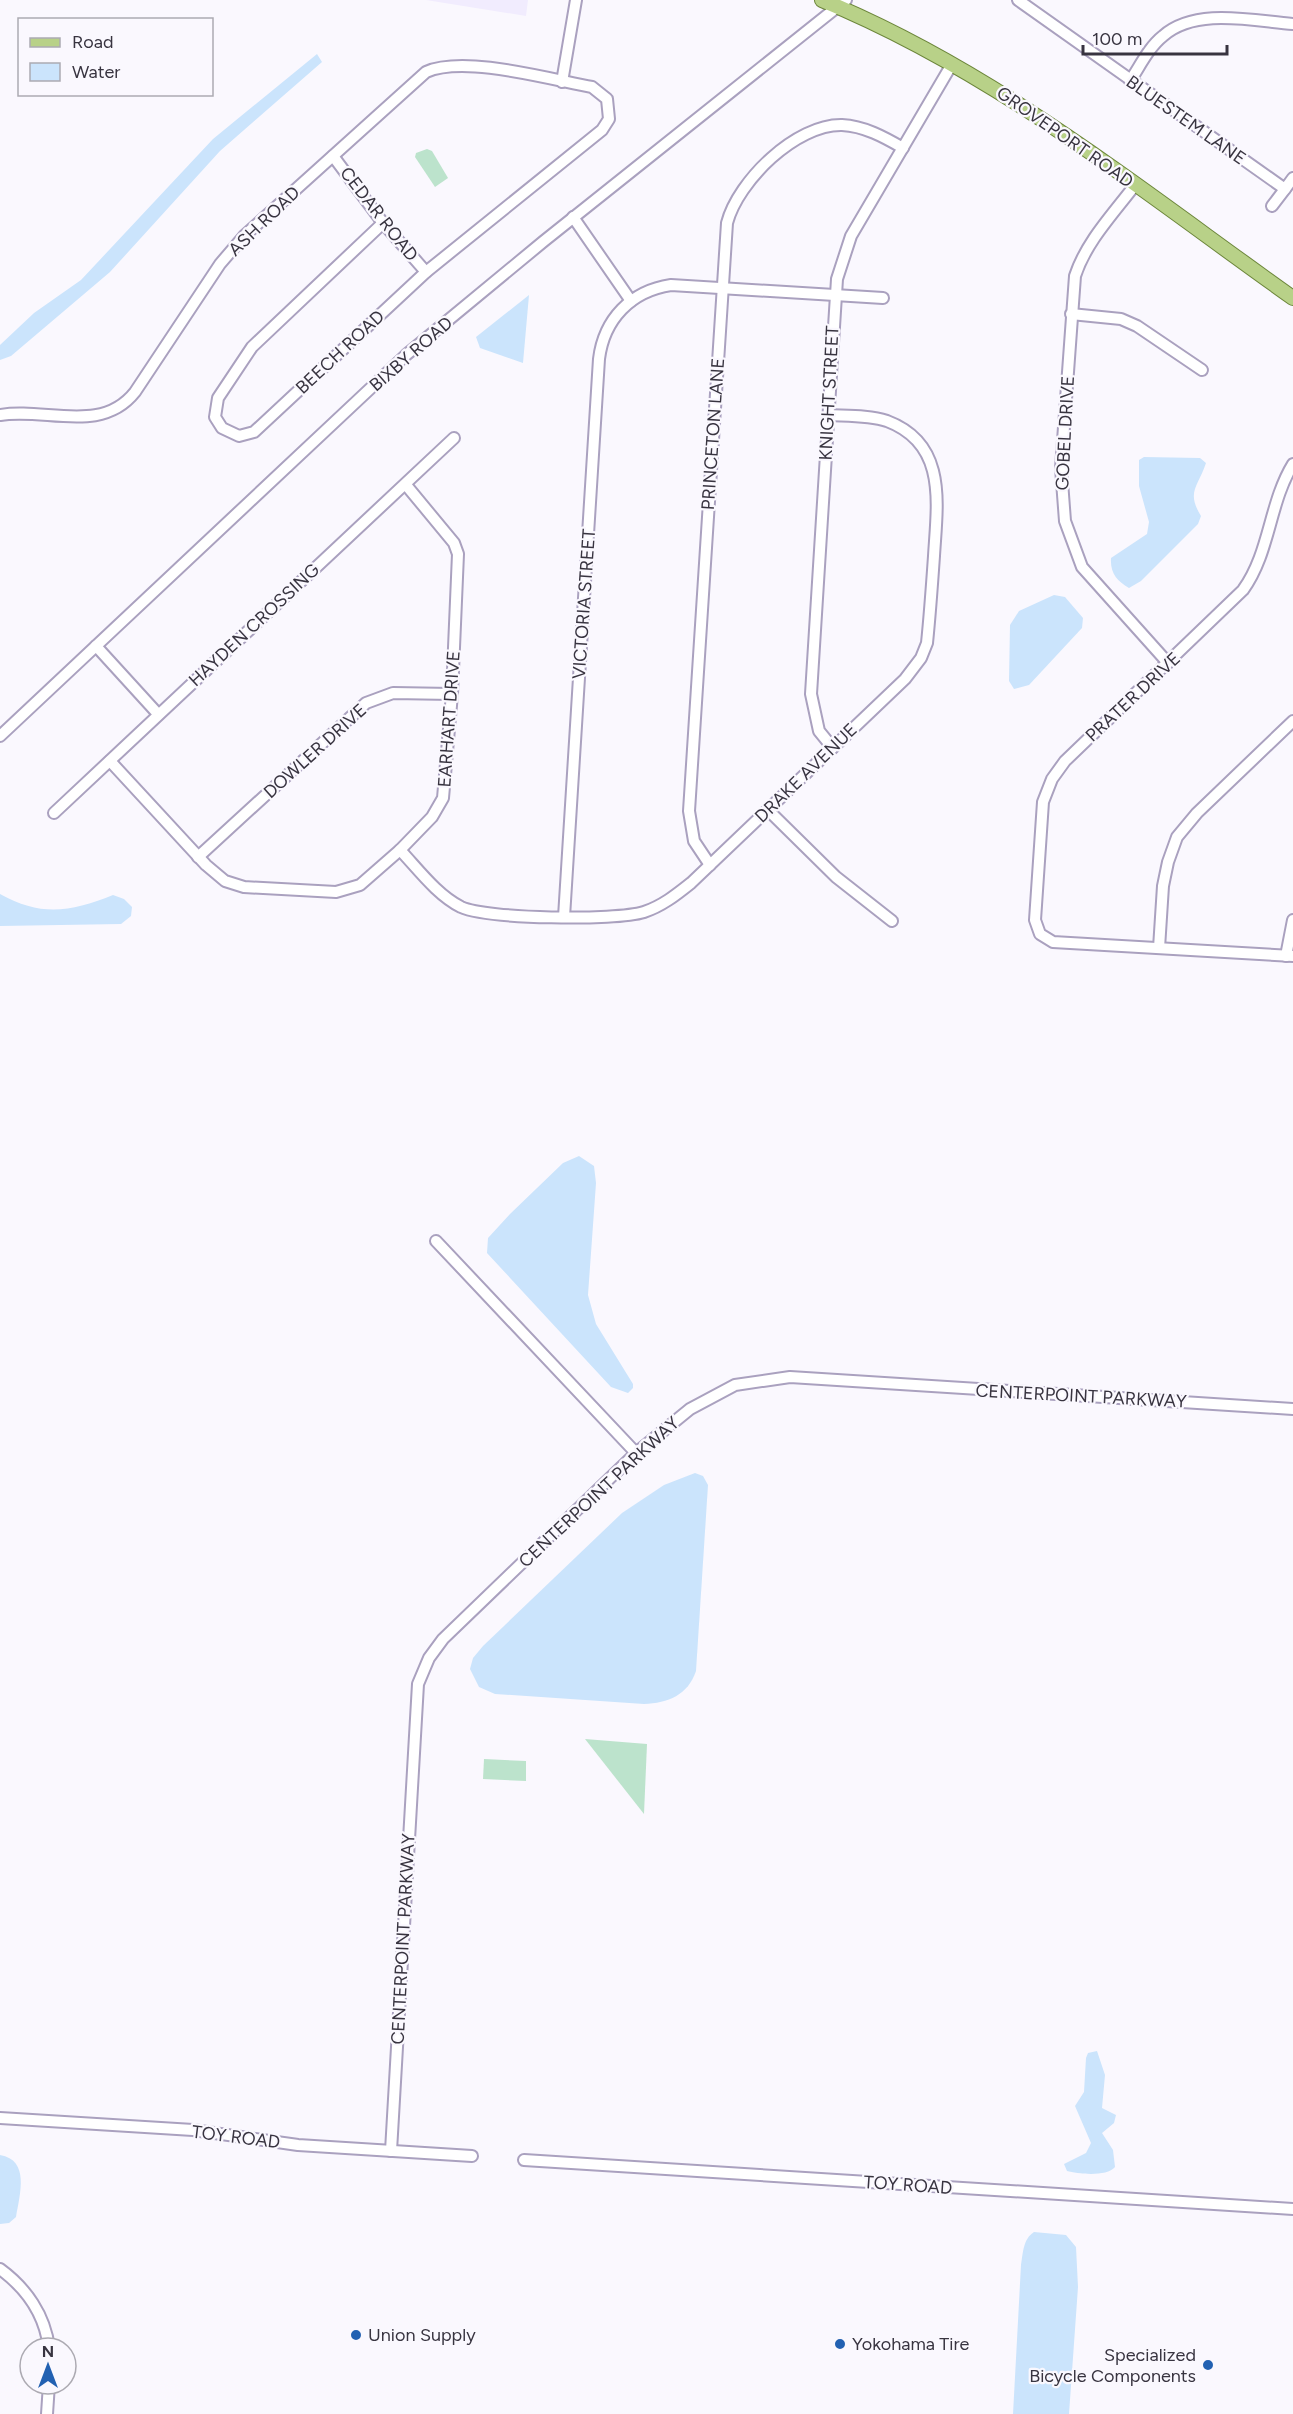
<svg xmlns="http://www.w3.org/2000/svg" width="1293" height="2414" font-family="Figtree,sans-serif">
<style>
.commercial{fill:#f1ecfe}
.green{fill:#bce3cc}
.water{fill:#cbe4fc}
.lines{fill:none;stroke-linecap:round;stroke-linejoin:round}
.minor-casing{stroke:#aaa1bf;stroke-width:14}
.major-casing{stroke:#6c863b;stroke-width:16}
.minor{stroke:#fff;stroke-width:10}
.major{stroke:#b8d188;stroke-width:14}
.poi-dot{fill:#2261b2;stroke:#faf8fe;stroke-width:2}
.labels{text-anchor:middle;stroke-width:4.5;stroke-linejoin:round;paint-order:stroke}
.street-label{font-size:18px;fill:#383440;stroke:#faf8fe}
.poi-label{font-size:18px;fill:#383440;stroke:#faf8fe;text-anchor:start}
</style>
<rect width="100%" height="100%" fill="#faf8fe"/>
<!-- commercial -->
<path class="commercial" d="M 426,0 L 528,0 L 526,16 Z"/>
<!-- green -->
<g class="green">
<path d="M 427,149 L 432,151 L 448,178 L 435,187 L 415,157 L 416,153 Z"/>
<path d="M 585,1739 L 647,1744 L 644,1814 Z"/>
<path d="M 484,1759 L 526,1761 L 526,1781 L 483,1779 Z"/>
</g>
<!-- water -->
<g class="water">
<path d="M 317,54 L 322,62 L 220,151 L 110,272 L 11,356 L 0,360 L 0,345 L 34,313 L 81,280 L 213,139 Z"/>
<path d="M 529,295 L 523,363 L 480,348 L 476,337 Z"/>
<path d="M 1144,457 L 1200,458 L 1206,463 C 1198,487 1186,492 1201,516 L 1198,524 L 1141,581 L 1129,588 C 1117,581 1110,573 1111,558 L 1147,534 L 1149,522 L 1139,486 L 1139,460 Z"/>
<path d="M 1054,595 L 1065,597 L 1083,618 L 1082,628 L 1029,685 L 1014,689 L 1009,681 L 1010,625 L 1019,611 Z"/>
<path d="M 0,894 C 41,917 71,912 113,895 L 124,899 L 132,907 L 131,916 L 121,924 L 0,926 Z"/>
<path d="M 579,1156 L 594,1166 L 596,1183 L 588,1295 L 596,1324 L 633,1384 L 633,1388 L 628,1393 L 611,1387 L 487,1253 L 488,1238 L 510,1214 L 563,1163 Z"/>
<path d="M 695,1473 L 703,1476 L 708,1485 L 696,1671 C 688,1695 668,1703 644,1704 L 495,1694 L 479,1687 L 470,1669 L 473,1658 L 483,1646 L 622,1513 L 664,1485 Z"/>
<path d="M 1097,2051 L 1105,2075 L 1102,2108 L 1116,2115 L 1114,2123 L 1102,2133 L 1113,2150 L 1115,2167 C 1107,2177 1078,2174 1067,2171 L 1064,2164 L 1086,2153 L 1091,2143 L 1075,2106 L 1084,2092 L 1086,2058 L 1088,2053 Z"/>
<path d="M 0,2155 C 30,2160 20,2194 16,2217 L 9,2223 L 0,2224 Z"/>
<path d="M 1034,2232 L 1066,2235 L 1076,2247 L 1078,2287 L 1069,2414 L 1013,2414 L 1021,2265 C 1023,2253 1023,2239 1034,2232 Z"/>
</g>
<g class="lines">
<defs>
<g id="minor">
<path d="M 1018,0 L 1285,189 L 1293,178"/>
<path d="M 1130,81 C 1140,66 1149,47 1163,36 C 1196,7 1253,21 1293,24"/>
<path d="M 562,82 L 576,0"/>
<path d="M 333,156 L 383,223 L 426,272"/>
<path d="M 1135,185 C 1113,214 1086,242 1075,276 L 1061,468 L 1065,521 L 1082,567 L 1168,663"/>
<path d="M 1272,206 L 1285,189"/>
<path d="M 573,217 L 631,301"/>
<path d="M 1071,314 L 1121,319 L 1137,326 L 1202,370"/>
<path d="M 0,415 C 45,407 101,435 135,392 L 220,264 L 244,236 L 426,72 C 464,55 549,79 592,87 L 607,99 L 609,119 L 602,130 L 426,272 L 254,432 L 239,436 L 222,428 L 215,417 L 218,398 L 252,347 L 383,223"/>
<path d="M 1293,464 C 1269,503 1270,553 1243,590 L 1065,761 L 1052,779 L 1043,802 L 1035,920 L 1040,934 L 1053,942 L 1293,956"/>
<path d="M 96,646 L 158,714"/>
<path d="M 0,736 L 406,355 L 544,241 L 846,0"/>
<path d="M 832,747 L 819,731 L 811,694 L 837,279 L 851,236 L 952,64"/>
<path d="M 110,761 L 206,865 L 225,881 L 244,887 L 336,892 L 360,885 L 400,850 L 432,817 L 443,798 L 452,694 L 458,554 L 454,543 L 406,485"/>
<path d="M 768,810 L 836,877 L 892,921"/>
<path d="M 54,813 L 454,438"/>
<path d="M 400,850 C 418,869 437,895 461,907 C 487,919 615,921 644,912 C 662,906 676,895 691,883 L 905,679 L 921,658 L 927,643 C 930,614 932,585 934,556 C 937,504 948,444 887,421 C 869,415 847,416 828,415"/>
<path d="M 198,857 L 366,703 L 393,693 L 452,694"/>
<path d="M 710,865 L 694,841 L 689,811 L 727,223 C 738,181 796,124 842,125 C 864,126 884,137 903,148"/>
<path d="M 564,917 L 599,359 C 604,319 631,291 671,285 L 883,298"/>
<path d="M 1159,948 L 1163,886 L 1168,862 L 1177,837 L 1197,813 L 1293,721"/>
<path d="M 1286,956 L 1293,920"/>
<path d="M 436,1241 L 636,1453"/>
<path d="M 0,2118 L 193,2130 L 298,2145 L 472,2156"/>
<path d="M 391,2151 L 418,1684 L 429,1658 L 443,1639 L 636,1453 L 690,1409 L 735,1385 L 790,1377 L 1293,1409"/>
<path d="M 524,2160 L 1293,2209"/>
<path d="M 0,2269 C 26,2288 45,2315 49,2348"/>
<path d="M 47,2414 L 49,2384"/>
</g>
<path id="major" d="M 822,0 C 995,71 1142,191 1293,298"/>
</defs>
<!-- minor casing -->
<use href="#minor" class="minor-casing"/>
<!-- major casing -->
<use href="#major" class="major-casing"/>
<!-- minor -->
<use href="#minor" class="minor"/>
<!-- major -->
<use href="#major" class="major"/>
</g>
<!-- markers -->
<g class="poi-dot">
<circle cx="356" cy="2335" r="6"/>
<circle cx="840" cy="2344" r="6"/>
<circle cx="1208" cy="2365" r="6"/>
</g>
<g class="labels">
<!-- street labels -->
<g class="street-label">
<text transform="translate(1186 120) rotate(35)" y="6">BLUESTEM LANE</text>
<text transform="translate(1065 137) rotate(35)" y="6">GROVEPORT ROAD</text>
<text transform="translate(379 214) rotate(52)" y="6">CEDAR ROAD</text>
<text transform="translate(264 221) rotate(-44)" y="6">ASH ROAD</text>
<text transform="translate(340 352) rotate(-43)" y="6">BEECH ROAD</text>
<text transform="translate(411 354) rotate(-41)" y="6">BIXBY ROAD</text>
<text transform="translate(829 393) rotate(-87)" y="6">KNIGHT STREET</text>
<text transform="translate(1065 433) rotate(-87)" y="6">GOBEL DRIVE</text>
<text transform="translate(713 434) rotate(-86)" y="6">PRINCETON LANE</text>
<text transform="translate(584 604) rotate(-86)" y="6">VICTORIA STREET</text>
<text transform="translate(254 625) rotate(-43)" y="6">HAYDEN CROSSING</text>
<text transform="translate(1133 697) rotate(-43)" y="6">PRATER DRIVE</text>
<text transform="translate(449 719) rotate(-86)" y="6">EARHART DRIVE</text>
<text transform="translate(315 751) rotate(-42)" y="6">DOWLER DRIVE</text>
<text transform="translate(806 773) rotate(-44)" y="6">DRAKE AVENUE</text>
<text transform="translate(1081 1396) rotate(3)" y="6">CENTERPOINT PARKWAY</text>
<text transform="translate(599 1492) rotate(-43)" y="6">CENTERPOINT PARKWAY</text>
<text transform="translate(403 1939) rotate(-87)" y="6">CENTERPOINT PARKWAY</text>
<text transform="translate(236 2137) rotate(7)" y="6">TOY ROAD</text>
<text transform="translate(908 2185) rotate(4)" y="6">TOY ROAD</text>
</g>
<!-- poi labels -->
<g class="poi-label">
<text x="368" y="2341">Union Supply</text>
<text x="852" y="2350">Yokohama Tire</text>
<text x="1196" y="2361" text-anchor="end">Specialized<tspan x="1196" dy="21">Bicycle Components</tspan></text>
</g>
</g>
<!-- legend -->
<rect x="18" y="18" width="195" height="78" fill="#faf8fe" stroke="#acaab2" stroke-width="1.5"/>
<rect x="30" y="38" width="30" height="9" fill="#b8d188" stroke="#acaab2" stroke-width="1.5"/>
<text x="72" y="48" font-size="18" fill="#383440">Road</text>
<rect x="30" y="63" width="30" height="18" fill="#cbe4fc" stroke="#acaab2" stroke-width="1.5"/>
<text x="72" y="78" font-size="18" fill="#383440">Water</text>
<!-- north arrow -->
<g transform="translate(48 2366)"><circle r="28" fill="#faf8fe" stroke="#acaab2" stroke-width="1.5"/>
<path d="M0-4.5L10 22L0 15L-10 22Z" fill="#2261b2"/>
<text y="-9" font-size="16" font-weight="bold" text-anchor="middle" fill="#383440">N</text>
</g>
<!-- scale -->
<path d="M1083 45v9h144v-9" fill="none" stroke="#383440" stroke-width="3"/>
<text x="1092" y="45" font-size="18" fill="#383440" stroke="#faf8fe" stroke-width="4.5" paint-order="stroke">100 m</text>
</svg>
